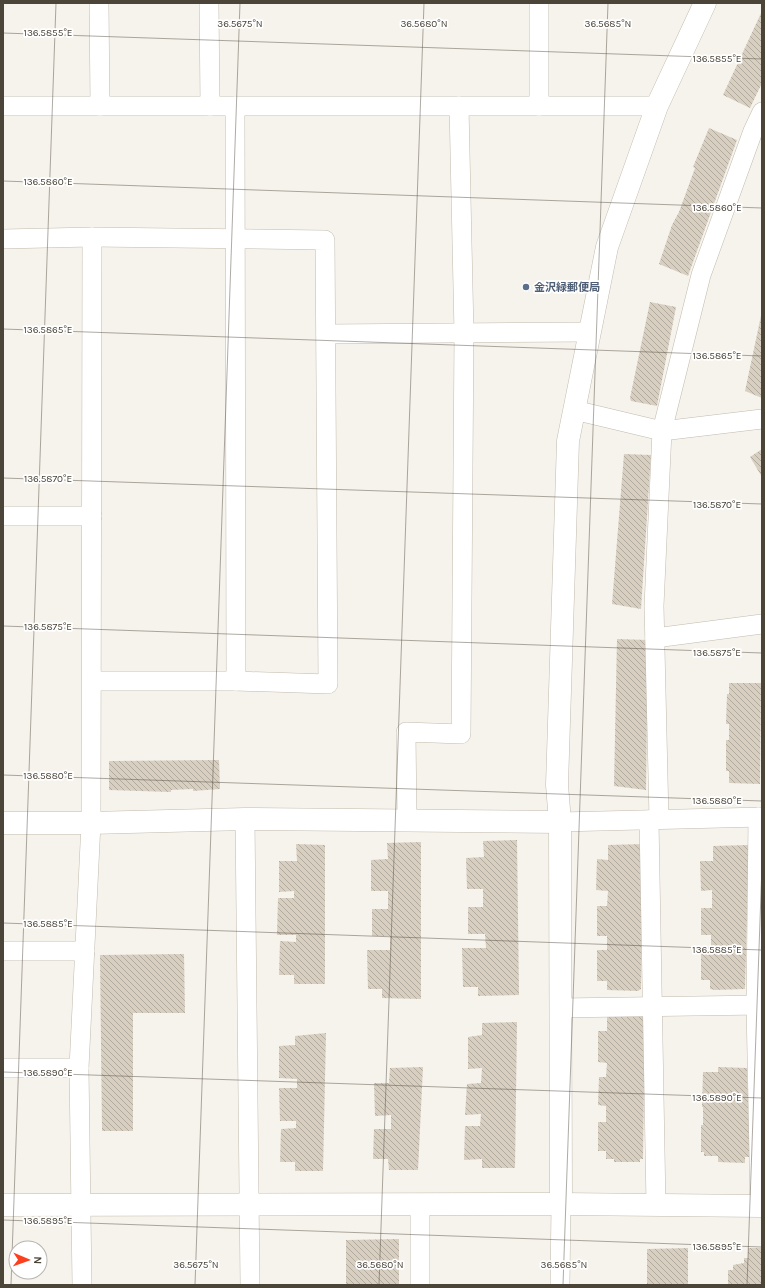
<svg xmlns="http://www.w3.org/2000/svg" width="765" height="1288" font-family="Karla,'Noto Sans JP',sans-serif">
<style>
.building{fill:url(#building-back-hatch)}
.lines{fill:none;stroke-linecap:round;stroke-linejoin:round}
.minor-casing{stroke:#c2bbae;stroke-width:20}
.tertiary-casing{stroke:#c2bbae;stroke-width:23}
.minor{stroke:#fff;stroke-width:19}
.tertiary{stroke:#fff;stroke-width:22}
.ticks{fill:none;stroke:#4b4439;stroke-width:1;stroke-opacity:0.45}
.service-dot{fill:#5c6f8a;stroke:#fff;stroke-width:1.5}
.labels{text-anchor:middle;stroke-width:3.5;stroke-linejoin:round;paint-order:stroke}
.service-label{font-size:11px;font-weight:bold;fill:#4e5e75;stroke:#fff;text-anchor:start}
.ticks-label{font-size:10px;text-anchor:middle;fill:#4b4439;stroke:#fff;stroke-width:3.5;stroke-linejoin:round;paint-order:stroke}
</style>
<defs>
<pattern id="building-back-hatch" width="6" height="6" patternUnits="userSpaceOnUse"><rect width="6" height="6" fill="#d8cfc1"/><path d="M-1 5l2 2M0 0l6 6M5-1l2 2" fill="none" stroke="#b1aa9e"/></pattern>
</defs>
<rect width="100%" height="100%" fill="#f6f3ec"/>
<!-- building -->
<g class="building">
<path d="M 762,11 L 762,83 L 750,108 L 723,95 Z"/>
<path d="M 709,128 L 737,140 L 688,276 L 659,264 L 672,225 L 679,212 L 695,168 L 693,167 Z"/>
<path d="M 650,302 L 676,307 L 657,406 L 631,401 L 630,398 Z"/>
<path d="M 762,311 L 762,398 L 745,391 Z"/>
<path d="M 762,449 L 762,477 L 750,457 Z"/>
<path d="M 624,454 L 651,455 L 641,609 L 612,604 Z"/>
<path d="M 617,639 L 648,640 L 646,790 L 614,786 Z"/>
<path d="M 729,683 L 761,683 L 760,784 L 729,783 L 729,771 L 726,771 L 726,740 L 729,740 L 729,724 L 726,724 L 727,694 L 729,694 Z"/>
<path d="M 219,760 L 220,789 L 193,791 L 193,789 L 171,790 L 171,792 L 109,790 L 109,761 Z"/>
<path d="M 517,840 L 519,995 L 478,996 L 478,987 L 463,987 L 462,948 L 486,948 L 485,934 L 468,934 L 468,907 L 483,907 L 483,889 L 467,889 L 466,858 L 484,857 L 483,841 Z"/>
<path d="M 421,842 L 421,999 L 382,998 L 382,989 L 368,989 L 367,950 L 390,950 L 390,936 L 372,936 L 372,909 L 388,909 L 388,891 L 371,891 L 371,860 L 388,859 L 387,843 Z"/>
<path d="M 296,844 L 325,845 L 325,984 L 294,984 L 294,975 L 279,975 L 280,941 L 296,942 L 296,935 L 277,935 L 278,898 L 294,898 L 294,891 L 279,892 L 279,861 L 297,861 Z"/>
<path d="M 643,844 L 641,989 L 638,991 L 607,990 L 607,981 L 597,981 L 597,950 L 607,950 L 607,936 L 597,936 L 597,906 L 607,906 L 608,891 L 596,890 L 597,859 L 608,860 L 608,845 Z"/>
<path d="M 749,845 L 745,989 L 715,990 L 710,989 L 710,980 L 701,980 L 701,953 L 711,953 L 711,935 L 701,935 L 701,908 L 712,908 L 712,890 L 701,891 L 700,861 L 713,861 L 713,846 Z"/>
<path d="M 184,954 L 185,1013 L 133,1013 L 133,1131 L 102,1131 L 100,955 Z"/>
<path d="M 645,1014 L 643,1159 L 640,1159 L 640,1162 L 614,1162 L 614,1159 L 606,1159 L 606,1151 L 598,1151 L 598,1122 L 606,1122 L 606,1106 L 598,1105 L 599,1077 L 606,1077 L 607,1063 L 598,1062 L 598,1031 L 607,1031 L 607,1016 Z"/>
<path d="M 517,1022 L 515,1168 L 482,1168 L 482,1159 L 464,1160 L 465,1126 L 480,1126 L 481,1114 L 465,1115 L 467,1084 L 481,1083 L 482,1068 L 468,1069 L 468,1037 L 482,1035 L 482,1023 Z"/>
<path d="M 326,1033 L 323,1171 L 295,1171 L 295,1162 L 280,1162 L 281,1129 L 296,1128 L 296,1121 L 280,1121 L 279,1088 L 297,1088 L 297,1079 L 279,1078 L 279,1046 L 295,1045 L 295,1036 Z"/>
<path d="M 423,1067 L 418,1170 L 389,1170 L 388,1159 L 373,1159 L 374,1129 L 391,1129 L 391,1115 L 375,1116 L 374,1083 L 389,1083 L 390,1068 Z"/>
<path d="M 718,1067 L 747,1068 L 750,1157 L 745,1157 L 745,1163 L 718,1162 L 718,1156 L 704,1156 L 704,1152 L 701,1152 L 701,1125 L 703,1125 L 703,1107 L 702,1107 L 703,1072 L 718,1072 Z"/>
<path d="M 399,1239 L 399,1285 L 346,1285 L 346,1240 Z"/>
<path d="M 688,1248 L 688,1285 L 647,1285 L 647,1249 Z"/>
<path d="M 748,1248 L 762,1248 L 762,1285 L 728,1285 L 728,1270 L 733,1270 L 733,1265 L 744,1263 L 744,1258 L 748,1258 Z"/>
</g>
<g class="lines">
<defs>
<g id="minor">
<path d="M 99,3 L 100,106"/>
<path d="M 209,3 L 210,106"/>
<path d="M 539,3 L 539,106"/>
<path d="M 3,106 L 657,106"/>
<path d="M 92,237 L 325,240 L 328,684 L 236,681"/>
<path d="M 3,239 L 92,237 L 91,823 L 79,1068 L 82,1285"/>
<path d="M 326,334 L 590,332"/>
<path d="M 574,410 L 662,431 L 762,419"/>
<path d="M 3,516 L 92,516"/>
<path d="M 655,638 L 762,624"/>
<path d="M 92,681 L 236,681 L 235,106"/>
<path d="M 758,817 L 756,1005 L 760,1206"/>
<path d="M 245,819 L 250,1285"/>
<path d="M 659,819 L 654,606 L 662,431 L 701,275 L 753,131 L 762,112"/>
<path d="M 407,820 L 406,732 L 461,734 L 464,333 L 459,106"/>
<path d="M 649,820 L 656,1205"/>
<path d="M 560,822 L 762,817"/>
<path d="M 3,951 L 85,951"/>
<path d="M 560,1008 L 762,1005"/>
<path d="M 3,1068 L 79,1068"/>
<path d="M 420,1285 L 420,1204"/>
<path d="M 560,1285 L 561,1204"/>
</g>
<g id="tertiary">
<path d="M 3,823 L 91,823 L 245,819 L 560,822"/>
<path d="M 561,1204 L 560,822 L 557,785 L 568,441 L 607,247 L 657,106 L 705,3"/>
<path d="M 3,1205 L 561,1204 L 762,1206"/>
</g>
</defs>
<!-- minor casing -->
<use href="#minor" class="minor-casing"/>
<!-- tertiary casing -->
<use href="#tertiary" class="tertiary-casing"/>
<!-- minor -->
<use href="#minor" class="minor"/>
<!-- tertiary -->
<use href="#tertiary" class="tertiary"/>
</g>
<!-- ticks -->
<path class="ticks" d="M 3,33 L 762,59M 3,181 L 762,208M 3,329 L 762,356M 3,478 L 762,504M 3,626 L 762,653M 3,775 L 762,801M 3,923 L 762,950M 3,1072 L 762,1098M 3,1220 L 762,1247M 11,1285 L 56,3M 195,1285 L 240,3M 379,1285 L 424,3M 563,1285 L 608,3M 747,1285 L 762,865"/>
<!-- markers -->
<circle class="service-dot" cx="526" cy="287" r="4"/>
<g class="labels">
<!-- service labels -->
<g class="service-label">
<text x="534" y="291">金沢緑郵便局</text>
</g>
</g>
<g class="ticks-label">
<text x="240" y="27">36.5675°N</text>
<text x="424" y="27">36.5680°N</text>
<text x="608" y="27">36.5685°N</text>
<text x="48" y="36">136.5855°E</text>
<text x="717" y="62">136.5855°E</text>
<text x="48" y="185">136.5860°E</text>
<text x="717" y="211">136.5860°E</text>
<text x="48" y="333">136.5865°E</text>
<text x="717" y="359">136.5865°E</text>
<text x="48" y="482">136.5870°E</text>
<text x="717" y="508">136.5870°E</text>
<text x="48" y="630">136.5875°E</text>
<text x="717" y="656">136.5875°E</text>
<text x="48" y="779">136.5880°E</text>
<text x="717" y="804">136.5880°E</text>
<text x="48" y="927">136.5885°E</text>
<text x="717" y="953">136.5885°E</text>
<text x="48" y="1076">136.5890°E</text>
<text x="717" y="1101">136.5890°E</text>
<text x="48" y="1224">136.5895°E</text>
<text x="717" y="1250">136.5895°E</text>
<text x="196" y="1268">36.5675°N</text>
<text x="380" y="1268">36.5680°N</text>
<text x="564" y="1268">36.5685°N</text>
</g>
<!-- border -->
<rect width="765" height="1288" fill="none" stroke="#4b4439" stroke-width="8"/>
<!-- north arrow -->
<g transform="translate(28 1260) rotate(92)"><circle r="19" fill="#ffffff" stroke="#b7b4b0"/>
<path d="M0-3L7 15L0 10L-7 15Z" fill="#fc3f1d"/>
<text y="-6" font-size="11" font-weight="bold" text-anchor="middle" fill="#4b4439">N</text>
</g>
</svg>
